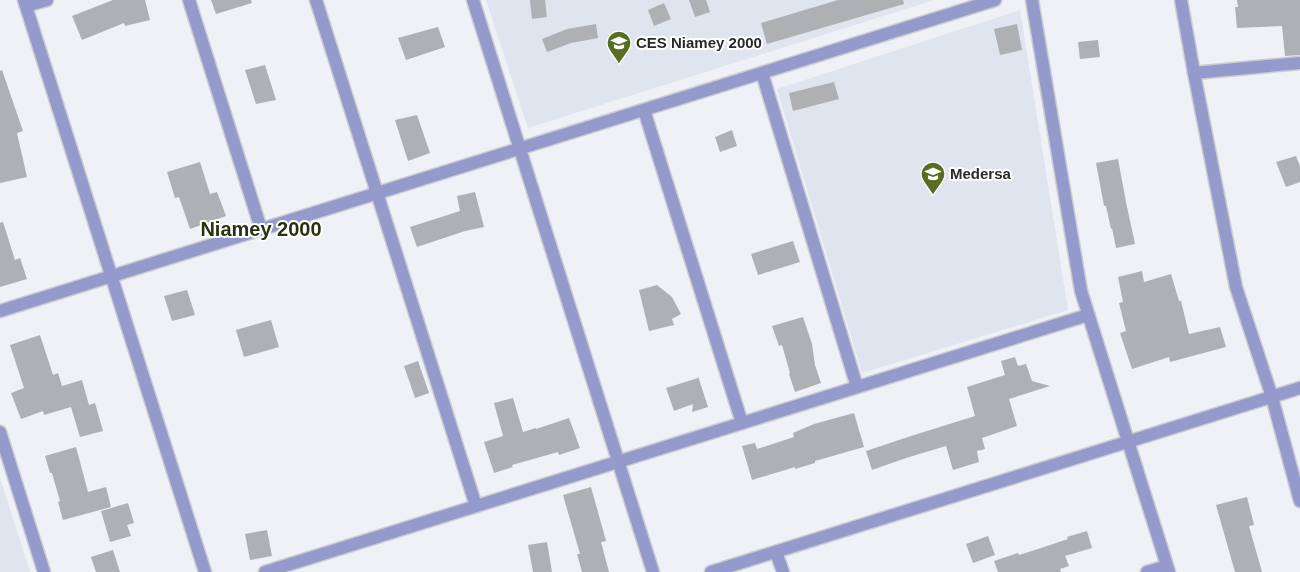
<svg xmlns="http://www.w3.org/2000/svg" width="1300" height="572" font-family="Helvetica,sans-serif">
<style>
.built{fill:#dee5ef}
.building{fill:#adb1b3}
.lines{fill:none;stroke-linecap:round;stroke-linejoin:round}
.minor-casing{stroke:#cbcdd1;stroke-width:15}
.minor{stroke:#959acc;stroke-width:12}
.labels{text-anchor:middle;stroke-width:4;stroke-linejoin:round;paint-order:stroke}
.poi-label{font-size:15px;font-weight:bold;fill:#292a2b;stroke:#fff;text-anchor:start}
.district-label{font-size:20px;font-weight:bold;fill:#27330e;stroke:#fff}
</style>
<rect width="100%" height="100%" fill="#eef1f5"/>
<!-- built -->
<g class="built">
<path d="M 486,0 L 934,0 L 528,128 Z"/>
<path d="M 1020,10 L 1068,310 L 862,373 L 777,89 Z"/>
<path d="M 0,478 L 30,572 L 0,572 Z"/>
</g>
<!-- building -->
<g class="building">
<path d="M 113,0 L 145,0 L 150,20 L 125,26 L 124,23 L 82,40 L 72,16 Z"/>
<path d="M 211,0 L 251,0 L 252,3 L 216,14 Z"/>
<path d="M 530,0 L 545,0 L 547,17 L 532,19 Z"/>
<path d="M 689,0 L 706,0 L 710,12 L 695,17 Z"/>
<path d="M 838,0 L 903,0 L 904,4 L 767,44 L 761,23 Z"/>
<path d="M 1237,0 L 1300,0 L 1300,55 L 1285,56 L 1282,26 L 1237,28 L 1235,7 L 1238,7 Z"/>
<path d="M 664,3 L 671,19 L 654,26 L 648,10 Z"/>
<path d="M 596,24 L 598,38 L 571,43 L 547,52 L 542,39 L 567,29 Z"/>
<path d="M 1017,24 L 1022,50 L 1000,55 L 994,29 Z"/>
<path d="M 438,27 L 445,47 L 406,60 L 398,38 Z"/>
<path d="M 1098,40 L 1100,57 L 1080,59 L 1078,42 Z"/>
<path d="M 265,65 L 276,100 L 256,104 L 245,70 Z"/>
<path d="M 2,70 L 23,131 L 17,133 L 27,177 L 0,183 L 0,71 Z"/>
<path d="M 834,82 L 839,99 L 793,111 L 789,93 Z"/>
<path d="M 417,115 L 430,153 L 408,161 L 395,120 Z"/>
<path d="M 732,130 L 737,146 L 720,152 L 715,137 Z"/>
<path d="M 1296,156 L 1300,166 L 1300,182 L 1286,187 L 1276,162 Z"/>
<path d="M 1118,159 L 1126,202 L 1135,244 L 1116,248 L 1112,228 L 1111,229 L 1106,206 L 1104,206 L 1096,163 Z"/>
<path d="M 200,162 L 210,194 L 217,192 L 226,216 L 190,229 L 179,197 L 175,198 L 167,172 Z"/>
<path d="M 475,192 L 484,227 L 465,231 L 417,247 L 410,227 L 460,211 L 457,196 Z"/>
<path d="M 3,222 L 15,260 L 20,258 L 27,279 L 0,287 L 0,223 Z"/>
<path d="M 793,241 L 800,262 L 758,275 L 751,254 Z"/>
<path d="M 1142,271 L 1144,282 L 1171,274 L 1179,301 L 1181,301 L 1189,334 L 1220,327 L 1226,347 L 1170,362 L 1169,357 L 1132,369 L 1120,333 L 1126,331 L 1119,303 L 1123,302 L 1118,277 Z"/>
<path d="M 657,285 L 672,297 L 681,314 L 672,319 L 674,325 L 649,331 L 639,290 Z"/>
<path d="M 187,290 L 195,315 L 172,321 L 164,296 Z"/>
<path d="M 803,317 L 812,344 L 815,365 L 821,383 L 795,392 L 789,374 L 790,373 L 782,345 L 779,346 L 772,326 Z"/>
<path d="M 271,320 L 279,347 L 244,357 L 236,330 Z"/>
<path d="M 40,335 L 53,375 L 58,373 L 62,386 L 82,380 L 89,405 L 95,403 L 103,431 L 80,437 L 71,407 L 44,415 L 43,411 L 21,419 L 11,393 L 24,388 L 10,345 Z"/>
<path d="M 1015,357 L 1018,366 L 1026,364 L 1032,381 L 1050,386 L 1009,399 L 1017,426 L 982,438 L 985,449 L 977,451 L 979,462 L 953,470 L 946,446 L 906,458 L 872,470 L 866,451 L 911,436 L 975,416 L 967,387 L 1005,375 L 1001,361 Z"/>
<path d="M 418,361 L 429,393 L 415,398 L 404,366 Z"/>
<path d="M 698,376 L 708,407 L 692,412 L 693,404 L 674,411 L 666,388 L 698,378 Z"/>
<path d="M 513,398 L 523,432 L 536,428 L 536,429 L 569,418 L 580,448 L 559,455 L 558,452 L 512,465 L 513,467 L 494,473 L 484,442 L 503,436 L 494,403 Z"/>
<path d="M 854,413 L 864,447 L 815,461 L 815,463 L 795,469 L 795,467 L 752,480 L 742,446 L 755,443 L 757,449 L 794,437 L 793,433 L 814,424 Z"/>
<path d="M 76,447 L 88,492 L 106,487 L 111,507 L 63,520 L 58,502 L 60,501 L 52,473 L 50,473 L 45,456 Z"/>
<path d="M 591,487 L 606,541 L 601,542 L 609,572 L 582,572 L 577,554 L 580,554 L 563,495 Z"/>
<path d="M 1247,497 L 1254,525 L 1249,526 L 1262,572 L 1235,572 L 1216,505 Z"/>
<path d="M 128,503 L 134,523 L 127,525 L 131,536 L 110,542 L 101,511 Z"/>
<path d="M 267,530 L 272,556 L 250,560 L 245,534 Z"/>
<path d="M 1087,531 L 1092,548 L 1065,556 L 1069,566 L 1060,569 L 1061,572 L 998,572 L 994,561 L 1018,553 L 1019,555 L 1038,549 L 1068,539 L 1067,537 Z"/>
<path d="M 988,536 L 995,555 L 973,563 L 966,544 Z"/>
<path d="M 547,542 L 552,572 L 533,572 L 528,545 Z"/>
<path d="M 113,550 L 120,572 L 96,572 L 91,557 Z"/>
</g>
<g class="lines">
<defs>
<g id="minor">
<path d="M 24,0 L 205,572"/>
<path d="M 189,0 L 261,229"/>
<path d="M 316,0 L 476,506"/>
<path d="M 473,0 L 653,572"/>
<path d="M 1032,0 L 1081,291 L 1169,572"/>
<path d="M 1181,0 L 1194,73 L 1236,287 L 1272,397 L 1300,501"/>
<path d="M 26,6 L 47,0"/>
<path d="M 762,73 L 857,387"/>
<path d="M 1194,73 L 1300,63"/>
<path d="M 644,110 L 742,423"/>
<path d="M 0,311 L 995,0"/>
<path d="M 0,432 L 44,572"/>
<path d="M 776,552 L 783,572"/>
<path d="M 265,572 L 1088,315"/>
<path d="M 711,572 L 1300,388"/>
<path d="M 1147,572 L 1167,566"/>
</g>
</defs>
<!-- minor casing -->
<use href="#minor" class="minor-casing"/>
<!-- minor -->
<use href="#minor" class="minor"/>
</g>
<!-- icons -->
<defs>
<symbol id="school-pin" viewBox="-11 -11 22 30"><path d="M0 17L-7.5 6A9.5 9.5 0 1 1 7.5 6Z" fill="#566e1f" stroke="#fff"/><path d="M0-5L7-2L0 1L-7-2ZM-4 1L0 2.5L4 1V4Q0 6-4 4Z" fill="#fff"/></symbol>
</defs>
<g fill-rule="evenodd">
<use href="#school-pin" x="605" y="29" width="28" height="38"/>
<use href="#school-pin" x="919" y="160" width="28" height="38"/>
</g>
<g class="labels">
<!-- poi labels -->
<g class="poi-label">
<text x="636" y="48">CES Niamey 2000</text>
<text x="950" y="179">Medersa</text>
</g>
<!-- district labels -->
<g class="district-label">
<text x="261" y="236">Niamey 2000</text>
</g>
</g>
</svg>
